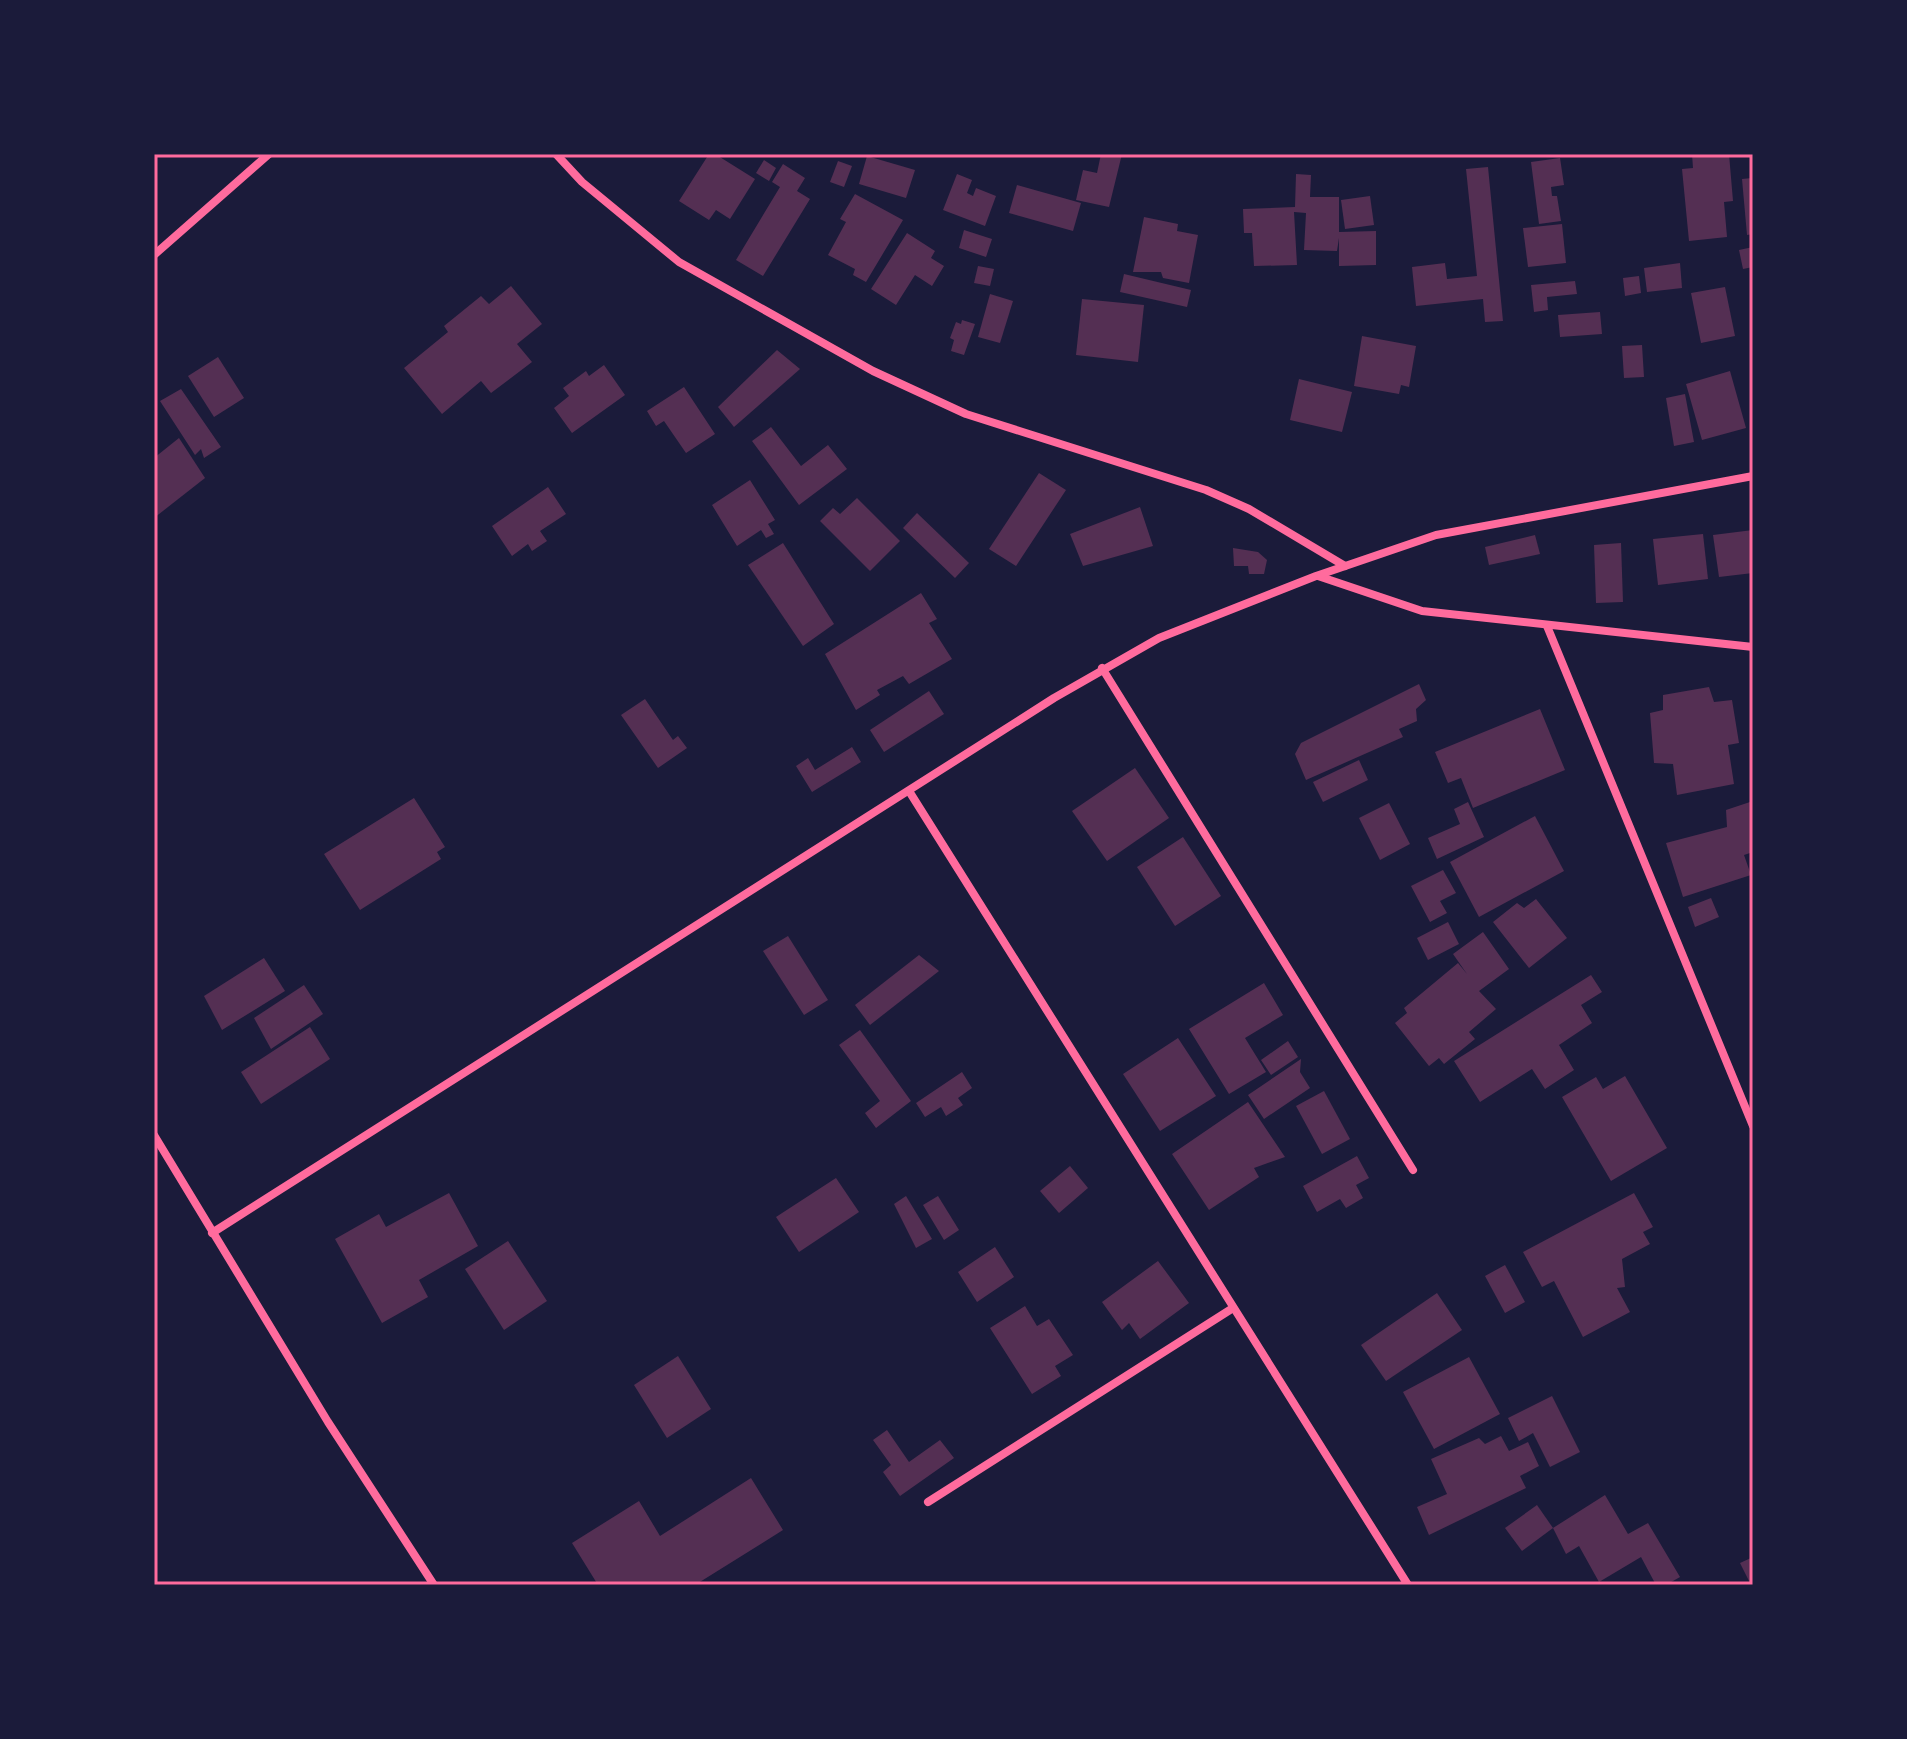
<svg xmlns="http://www.w3.org/2000/svg" width="1907" height="1739" font-family="Spectral,serif">
<style>
.building{fill:#542f53}
.lines{fill:none;stroke-linecap:round;stroke-linejoin:round}
.minor{stroke:#ff6b9d;stroke-width:8}
.neatline{fill:none;stroke:#ff6b9d;stroke-width:3}
</style>
<rect width="100%" height="100%" fill="#1b1b3a"/>
<!-- building -->
<g class="building">
<path d="M 709,154 L 715,154 L 755,179 L 730,219 L 716,210 L 709,220 L 679,201 Z"/>
<path d="M 1101,154 L 1122,154 L 1109,207 L 1076,200 L 1083,170 L 1097,173 Z"/>
<path d="M 1692,154 L 1729,154 L 1733,201 L 1724,202 L 1727,237 L 1689,241 L 1682,169 L 1693,168 Z"/>
<path d="M 867,156 L 915,170 L 906,198 L 859,184 Z"/>
<path d="M 1560,158 L 1564,185 L 1551,187 L 1552,196 L 1557,196 L 1561,221 L 1539,224 L 1531,162 Z"/>
<path d="M 764,160 L 776,168 L 769,181 L 756,173 Z"/>
<path d="M 838,161 L 852,166 L 844,187 L 830,182 Z"/>
<path d="M 783,164 L 805,178 L 797,191 L 810,199 L 763,276 L 736,260 L 780,187 L 772,182 Z"/>
<path d="M 1488,167 L 1503,321 L 1485,322 L 1483,299 L 1416,306 L 1412,267 L 1445,263 L 1447,279 L 1477,276 L 1466,169 Z"/>
<path d="M 957,174 L 972,180 L 967,193 L 973,196 L 976,188 L 996,196 L 985,226 L 943,210 Z"/>
<path d="M 1296,174 L 1311,175 L 1310,197 L 1339,197 L 1339,232 L 1376,231 L 1376,265 L 1339,266 L 1339,238 L 1337,251 L 1304,250 L 1306,213 L 1294,212 L 1297,265 L 1254,266 L 1252,233 L 1244,233 L 1243,209 L 1295,207 Z"/>
<path d="M 1752,178 L 1753,234 L 1747,235 L 1742,179 Z"/>
<path d="M 1017,185 L 1081,203 L 1073,231 L 1009,213 Z"/>
<path d="M 855,194 L 903,220 L 866,282 L 853,275 L 855,269 L 828,255 L 846,222 L 840,219 Z"/>
<path d="M 1370,196 L 1374,225 L 1345,229 L 1341,200 Z"/>
<path d="M 1144,217 L 1178,224 L 1177,231 L 1198,235 L 1189,283 L 1163,278 L 1161,272 L 1133,272 Z"/>
<path d="M 1562,224 L 1566,263 L 1528,267 L 1523,228 Z"/>
<path d="M 964,230 L 992,239 L 986,257 L 959,248 Z"/>
<path d="M 907,233 L 935,251 L 931,258 L 944,266 L 932,286 L 915,275 L 896,305 L 871,289 Z"/>
<path d="M 1753,247 L 1753,267 L 1743,269 L 1739,250 Z"/>
<path d="M 1680,263 L 1682,288 L 1647,292 L 1644,268 Z"/>
<path d="M 978,266 L 994,269 L 990,286 L 974,283 Z"/>
<path d="M 1124,274 L 1191,290 L 1187,307 L 1120,292 Z"/>
<path d="M 1639,276 L 1641,293 L 1625,296 L 1623,278 Z"/>
<path d="M 1575,281 L 1577,294 L 1547,297 L 1548,310 L 1534,312 L 1531,285 Z"/>
<path d="M 511,286 L 542,324 L 517,344 L 532,362 L 491,393 L 481,381 L 442,414 L 404,368 L 448,332 L 444,326 L 481,296 L 489,304 Z"/>
<path d="M 1725,287 L 1735,336 L 1701,343 L 1691,293 Z"/>
<path d="M 990,294 L 1013,301 L 1000,343 L 978,337 Z"/>
<path d="M 1082,299 L 1144,305 L 1138,362 L 1076,355 Z"/>
<path d="M 1600,312 L 1602,334 L 1560,337 L 1558,315 Z"/>
<path d="M 962,320 L 975,324 L 964,355 L 951,351 L 954,340 L 950,338 L 956,322 L 961,324 Z"/>
<path d="M 1362,336 L 1416,346 L 1409,387 L 1401,385 L 1399,394 L 1354,386 Z"/>
<path d="M 1642,345 L 1644,377 L 1624,378 L 1622,346 Z"/>
<path d="M 777,350 L 800,369 L 734,427 L 718,407 Z"/>
<path d="M 218,357 L 244,398 L 214,417 L 188,376 Z"/>
<path d="M 604,365 L 625,395 L 572,433 L 554,408 L 569,396 L 563,388 L 586,371 L 589,376 Z"/>
<path d="M 1730,371 L 1746,428 L 1702,440 L 1686,384 Z"/>
<path d="M 1299,379 L 1352,392 L 1342,432 L 1290,420 Z"/>
<path d="M 684,387 L 715,434 L 686,453 L 664,421 L 656,426 L 647,411 Z"/>
<path d="M 181,389 L 221,447 L 204,458 L 201,449 L 195,455 L 160,401 Z"/>
<path d="M 1685,394 L 1694,442 L 1674,446 L 1666,398 Z"/>
<path d="M 771,427 L 801,466 L 828,445 L 847,469 L 799,505 L 752,441 Z"/>
<path d="M 179,438 L 205,478 L 154,518 L 154,458 Z"/>
<path d="M 1039,473 L 1066,490 L 1016,566 L 989,549 Z"/>
<path d="M 750,480 L 775,520 L 768,524 L 774,534 L 766,538 L 761,530 L 737,546 L 712,505 Z"/>
<path d="M 548,487 L 566,514 L 540,531 L 547,541 L 532,551 L 528,544 L 512,556 L 492,526 Z"/>
<path d="M 857,498 L 900,541 L 870,571 L 820,521 L 833,508 L 840,514 Z"/>
<path d="M 1140,507 L 1153,546 L 1083,566 L 1070,534 Z"/>
<path d="M 917,513 L 969,563 L 955,578 L 903,528 Z"/>
<path d="M 1753,530 L 1753,573 L 1719,577 L 1713,535 Z"/>
<path d="M 1703,534 L 1708,579 L 1658,585 L 1653,539 Z"/>
<path d="M 1535,535 L 1540,554 L 1489,565 L 1485,547 Z"/>
<path d="M 783,543 L 834,624 L 803,646 L 748,565 Z"/>
<path d="M 1621,543 L 1623,602 L 1596,603 L 1594,545 Z"/>
<path d="M 1233,548 L 1258,552 L 1267,560 L 1264,574 L 1249,574 L 1248,566 L 1234,566 Z"/>
<path d="M 921,593 L 937,619 L 929,623 L 952,659 L 909,684 L 903,676 L 877,690 L 880,695 L 856,710 L 825,654 Z"/>
<path d="M 1419,684 L 1426,700 L 1416,709 L 1417,721 L 1399,729 L 1403,737 L 1306,780 L 1295,754 L 1301,743 Z"/>
<path d="M 1709,687 L 1714,702 L 1732,700 L 1739,743 L 1728,745 L 1734,784 L 1677,795 L 1673,764 L 1654,763 L 1650,713 L 1663,710 L 1663,695 Z"/>
<path d="M 929,691 L 944,714 L 884,752 L 870,730 Z"/>
<path d="M 645,699 L 673,740 L 678,736 L 687,748 L 658,768 L 621,715 Z"/>
<path d="M 1540,709 L 1565,770 L 1473,808 L 1461,778 L 1448,783 L 1435,752 Z"/>
<path d="M 852,747 L 861,762 L 812,792 L 796,766 L 808,758 L 815,770 Z"/>
<path d="M 1359,760 L 1368,780 L 1323,802 L 1313,782 Z"/>
<path d="M 1135,768 L 1169,818 L 1107,861 L 1072,811 Z"/>
<path d="M 414,798 L 445,847 L 437,852 L 441,859 L 360,910 L 324,854 Z"/>
<path d="M 1753,801 L 1753,852 L 1744,855 L 1751,875 L 1683,897 L 1666,843 L 1727,827 L 1726,810 Z"/>
<path d="M 1468,802 L 1484,837 L 1437,859 L 1428,838 L 1460,824 L 1454,809 Z"/>
<path d="M 1389,803 L 1410,844 L 1380,860 L 1359,818 Z"/>
<path d="M 1535,816 L 1564,871 L 1479,917 L 1450,862 Z"/>
<path d="M 1183,837 L 1221,896 L 1175,926 L 1137,867 Z"/>
<path d="M 1443,870 L 1456,893 L 1440,901 L 1447,913 L 1430,922 L 1411,886 Z"/>
<path d="M 1711,898 L 1719,917 L 1695,927 L 1688,907 Z"/>
<path d="M 1536,899 L 1567,938 L 1529,968 L 1493,922 L 1517,903 L 1524,908 Z"/>
<path d="M 1448,922 L 1459,944 L 1428,960 L 1417,938 Z"/>
<path d="M 1483,932 L 1509,969 L 1479,991 L 1496,1009 L 1469,1032 L 1475,1039 L 1444,1064 L 1439,1058 L 1429,1066 L 1395,1023 L 1407,1013 L 1404,1008 L 1458,963 L 1467,974 L 1453,954 Z"/>
<path d="M 788,936 L 828,1000 L 804,1015 L 763,951 Z"/>
<path d="M 919,955 L 939,971 L 870,1025 L 855,1005 Z"/>
<path d="M 264,958 L 285,991 L 222,1030 L 204,996 Z"/>
<path d="M 1591,975 L 1602,992 L 1581,1005 L 1592,1023 L 1559,1045 L 1574,1070 L 1545,1089 L 1532,1069 L 1480,1102 L 1454,1061 Z"/>
<path d="M 1264,983 L 1283,1015 L 1245,1038 L 1266,1072 L 1229,1094 L 1189,1029 Z"/>
<path d="M 304,985 L 323,1014 L 271,1049 L 254,1018 Z"/>
<path d="M 310,1027 L 330,1059 L 261,1104 L 241,1072 Z"/>
<path d="M 860,1030 L 911,1101 L 876,1128 L 865,1113 L 880,1101 L 839,1045 Z"/>
<path d="M 1178,1038 L 1216,1096 L 1160,1131 L 1123,1074 Z"/>
<path d="M 1288,1041 L 1298,1057 L 1271,1075 L 1261,1060 Z"/>
<path d="M 1301,1059 L 1300,1072 L 1310,1088 L 1264,1119 L 1248,1095 Z"/>
<path d="M 962,1072 L 972,1088 L 958,1098 L 963,1105 L 946,1116 L 941,1107 L 925,1117 L 916,1103 Z"/>
<path d="M 1625,1076 L 1667,1148 L 1611,1181 L 1562,1097 L 1596,1077 L 1603,1089 Z"/>
<path d="M 1324,1091 L 1350,1139 L 1322,1154 L 1296,1106 Z"/>
<path d="M 1248,1102 L 1285,1157 L 1254,1168 L 1259,1177 L 1209,1210 L 1172,1154 Z"/>
<path d="M 1357,1156 L 1369,1178 L 1356,1185 L 1363,1198 L 1346,1208 L 1340,1199 L 1317,1212 L 1303,1186 Z"/>
<path d="M 1070,1166 L 1088,1188 L 1059,1213 L 1040,1191 Z"/>
<path d="M 836,1178 L 859,1212 L 799,1252 L 776,1217 Z"/>
<path d="M 449,1193 L 478,1246 L 419,1280 L 428,1297 L 382,1323 L 335,1239 L 379,1214 L 386,1227 Z"/>
<path d="M 1634,1193 L 1653,1227 L 1643,1232 L 1650,1244 L 1622,1259 L 1625,1287 L 1617,1288 L 1630,1312 L 1583,1337 L 1554,1281 L 1542,1287 L 1523,1252 Z"/>
<path d="M 906,1196 L 932,1239 L 916,1248 L 894,1204 Z"/>
<path d="M 938,1196 L 959,1230 L 944,1240 L 923,1205 Z"/>
<path d="M 508,1241 L 547,1301 L 504,1330 L 465,1269 Z"/>
<path d="M 995,1247 L 1014,1277 L 977,1302 L 958,1272 Z"/>
<path d="M 1158,1261 L 1189,1303 L 1140,1339 L 1129,1323 L 1122,1330 L 1102,1302 Z"/>
<path d="M 1505,1265 L 1525,1302 L 1505,1313 L 1485,1276 Z"/>
<path d="M 1437,1293 L 1462,1330 L 1386,1381 L 1361,1345 Z"/>
<path d="M 1025,1306 L 1037,1326 L 1049,1319 L 1073,1355 L 1055,1366 L 1061,1376 L 1032,1394 L 990,1328 Z"/>
<path d="M 678,1356 L 711,1409 L 667,1438 L 634,1385 Z"/>
<path d="M 1469,1357 L 1500,1414 L 1434,1449 L 1403,1392 Z"/>
<path d="M 1552,1396 L 1580,1452 L 1550,1467 L 1533,1433 L 1519,1441 L 1508,1418 Z"/>
<path d="M 887,1430 L 909,1462 L 940,1440 L 954,1458 L 900,1496 L 883,1472 L 891,1465 L 873,1440 Z"/>
<path d="M 1501,1436 L 1509,1451 L 1528,1442 L 1539,1466 L 1520,1476 L 1526,1488 L 1429,1535 L 1417,1507 L 1447,1494 L 1431,1459 L 1479,1438 L 1485,1444 Z"/>
<path d="M 751,1478 L 783,1530 L 695,1585 L 598,1585 L 572,1543 L 639,1501 L 660,1536 Z"/>
<path d="M 1605,1495 L 1628,1534 L 1648,1523 L 1680,1577 L 1666,1585 L 1656,1585 L 1641,1557 L 1599,1582 L 1579,1546 L 1566,1554 L 1553,1528 Z"/>
<path d="M 1537,1505 L 1553,1528 L 1522,1551 L 1505,1528 Z"/>
<path d="M 1753,1557 L 1753,1585 L 1751,1585 L 1740,1563 Z"/>
</g>
<g class="lines">
<!-- minor -->
<g class="minor">
<path d="M 556,154 L 582,182 L 679,262 L 873,371 L 966,414 L 1206,490 L 1249,509 L 1345,566"/>
<path d="M 154,255 L 269,154"/>
<path d="M 1318,576 L 1422,611 L 1753,647"/>
<path d="M 1547,626 L 1753,1126"/>
<path d="M 1102,668 L 1413,1170"/>
<path d="M 909,791 L 1408,1585"/>
<path d="M 154,1135 L 328,1422 L 434,1585"/>
<path d="M 212,1233 L 1054,698 L 1159,638 L 1316,576 L 1436,535 L 1753,476"/>
<path d="M 928,1502 L 1233,1308"/>
</g>
</g>
<!-- border -->
<rect width="1907" height="1739" fill="none" stroke="#1b1b3a" stroke-width="312"/>
<rect x="156" y="156" width="1595" height="1427" class="neatline"/>
</svg>
